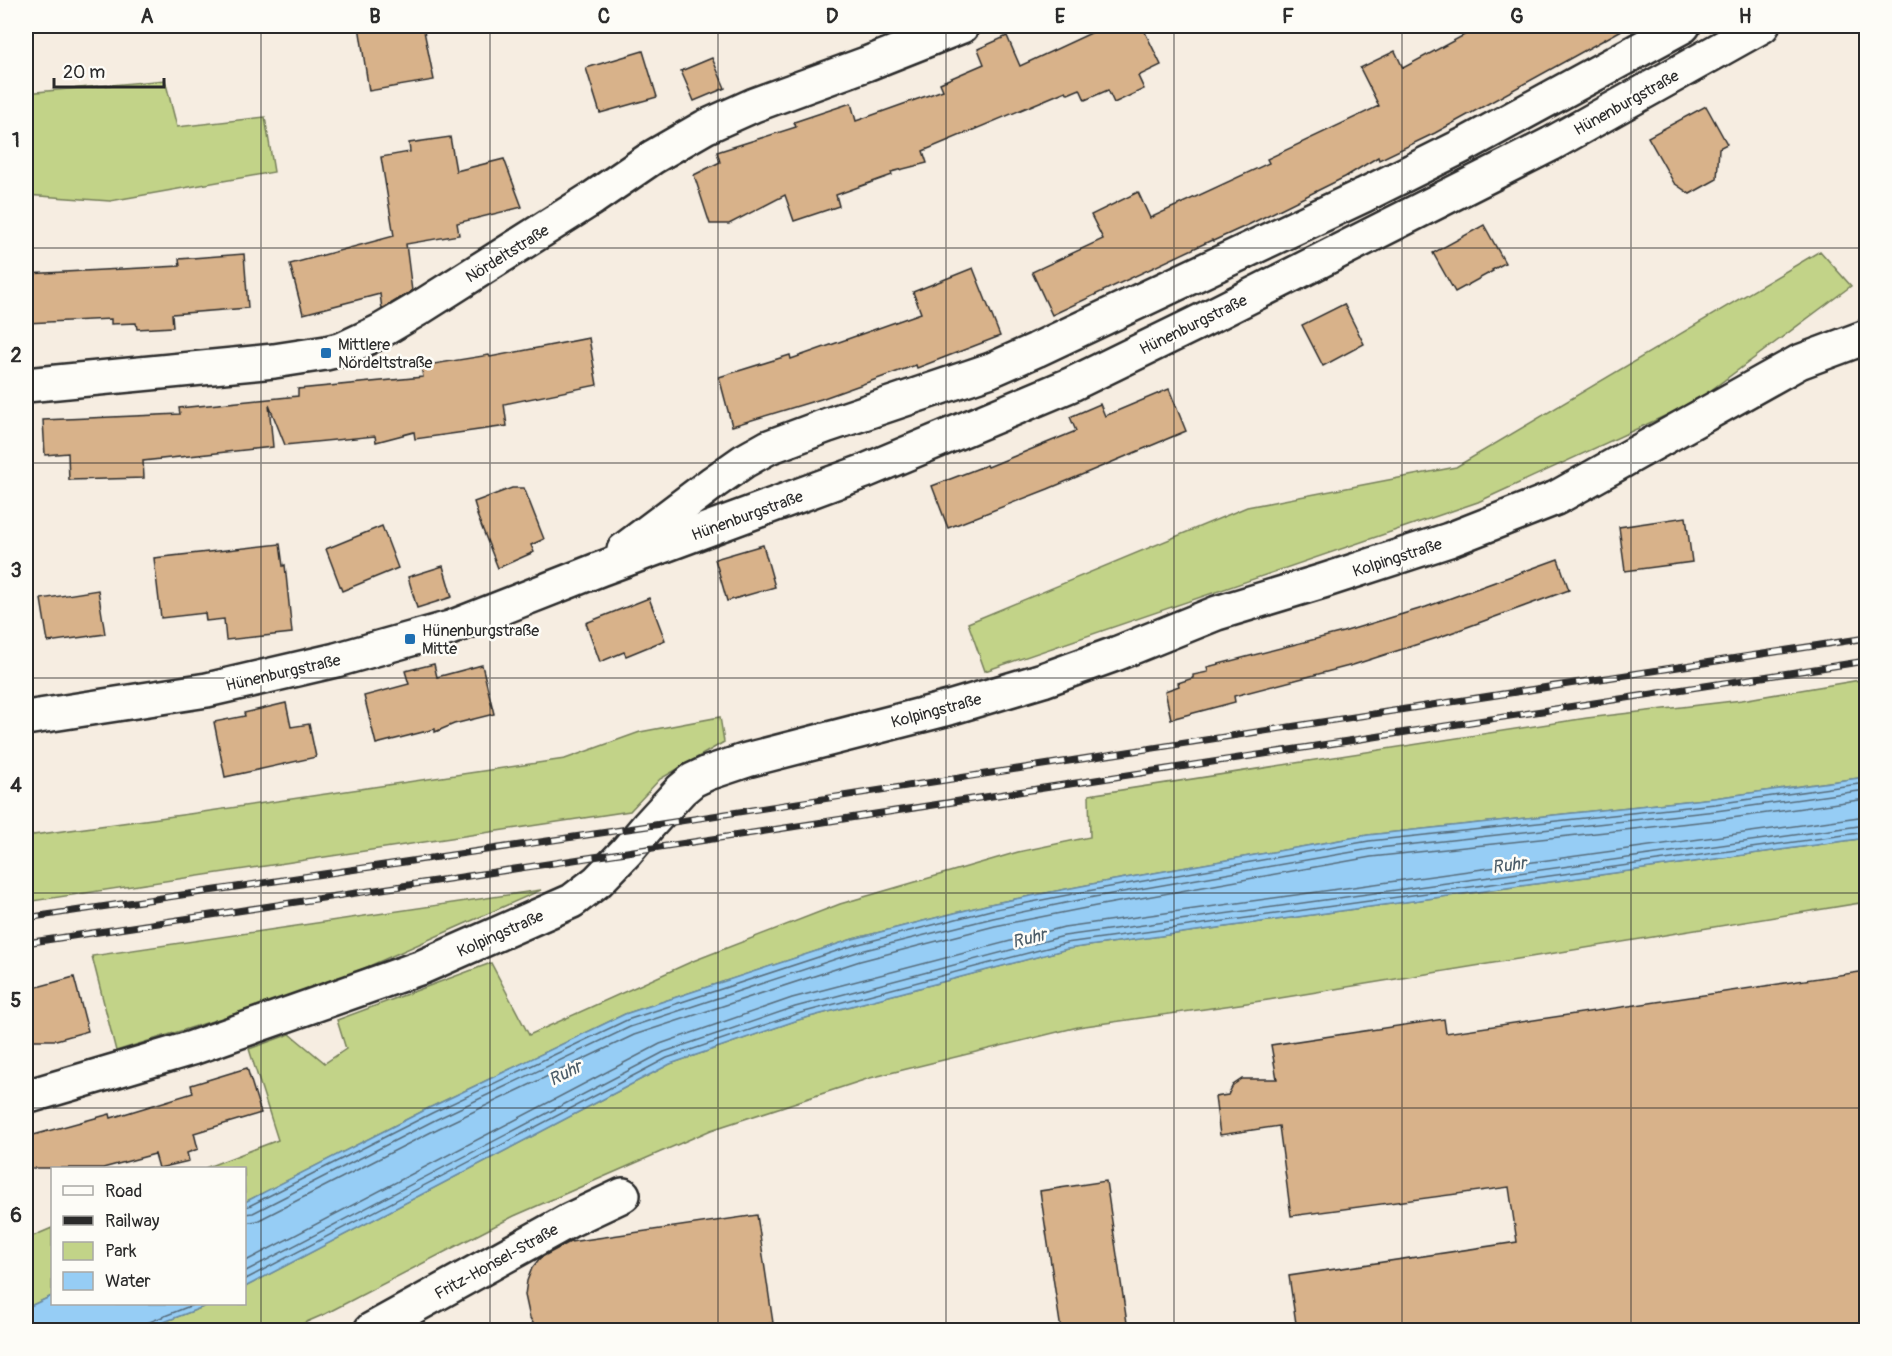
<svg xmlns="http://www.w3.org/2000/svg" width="1892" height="1356" font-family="Pangolin,sans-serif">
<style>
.green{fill:#c2d388;stroke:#767f5a;stroke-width:1.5}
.water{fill:#96cdf5;stroke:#6b8ca4;stroke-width:1.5}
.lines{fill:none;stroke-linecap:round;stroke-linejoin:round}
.shore{stroke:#566c7c;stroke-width:1.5}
.building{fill:#d8b28a;stroke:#2b2b2b;stroke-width:1.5}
.minor-casing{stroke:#2b2b2b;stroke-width:38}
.minor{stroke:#fdfcf7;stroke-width:33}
.rail-casing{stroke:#2b2b2b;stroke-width:7}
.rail{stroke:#fdfcf7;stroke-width:4.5;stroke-dasharray:14;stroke-linecap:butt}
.grid{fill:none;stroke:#2b2b2b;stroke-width:1.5;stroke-opacity:0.55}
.poi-dot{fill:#1f6fb2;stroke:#fdfcf7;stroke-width:2}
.labels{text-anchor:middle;stroke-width:5;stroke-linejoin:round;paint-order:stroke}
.street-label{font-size:16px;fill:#2b2b2b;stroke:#fdfcf7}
.poi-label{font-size:16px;fill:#2b2b2b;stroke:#fdfcf7;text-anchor:start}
.water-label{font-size:18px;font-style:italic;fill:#4b5c68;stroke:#fdfcf7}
.neatline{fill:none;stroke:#2b2b2b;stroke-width:2}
.grid-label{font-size:20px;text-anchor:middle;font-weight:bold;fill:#2b2b2b}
</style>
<rect width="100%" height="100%" fill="#f6ede1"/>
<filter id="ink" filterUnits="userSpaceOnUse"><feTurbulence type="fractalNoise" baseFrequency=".0167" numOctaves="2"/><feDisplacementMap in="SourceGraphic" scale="12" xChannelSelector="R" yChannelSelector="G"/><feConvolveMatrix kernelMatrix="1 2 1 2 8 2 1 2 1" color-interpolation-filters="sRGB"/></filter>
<g filter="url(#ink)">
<!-- green -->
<g class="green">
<path d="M 165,80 L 177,127 L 265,117 L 274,172 L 110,201 L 26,195 L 26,93 Z"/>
<path d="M 1820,251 L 1851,286 L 1695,402 L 1478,502 L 985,671 L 968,623 L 1247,507 L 1456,467 Z"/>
<path d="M 1866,679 L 1866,777 L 1714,798 L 1368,835 L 1092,884 L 990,904 L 853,939 L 625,1014 L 429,1108 L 245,1202 L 244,1168 L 205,1168 L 278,1140 L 249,1049 L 290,1034 L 325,1063 L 346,1049 L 337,1020 L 491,963 L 529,1035 L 693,961 L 840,904 L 1018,852 L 1090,837 L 1089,795 L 1587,718 L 1742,700 Z"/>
<path d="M 720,717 L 724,742 L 660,779 L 630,811 L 26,902 L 26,836 L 189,814 L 565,759 L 640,732 Z"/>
<path d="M 1866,838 L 1866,902 L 1268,1000 L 1078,1027 L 870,1078 L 711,1130 L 514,1216 L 325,1314 L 288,1330 L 143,1330 L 211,1304 L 244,1304 L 245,1287 L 670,1064 L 798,1020 L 1067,949 Z"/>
<path d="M 541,890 L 322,987 L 116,1051 L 92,956 Z"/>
<path d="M 52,1228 L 52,1296 L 26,1308 L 26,1239 Z"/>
</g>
<!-- water -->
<g class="water">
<path d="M 1866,777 L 1866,838 L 1067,949 L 798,1020 L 670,1064 L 245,1287 L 245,1202 L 429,1108 L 625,1014 L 853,939 L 990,904 L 1092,884 L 1368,835 L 1714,798 Z"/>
<path d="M 52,1296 L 52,1304 L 211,1304 L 143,1330 L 26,1330 L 26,1308 Z"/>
</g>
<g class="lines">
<!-- shore -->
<g class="shore">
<path d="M 244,1207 L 249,1206 L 432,1113 L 627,1020 L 855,945 L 991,910 L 1093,890 L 1369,841 L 1715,804 L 1866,783"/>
<path d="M 244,1214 L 253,1213 L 435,1120 L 630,1027 L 857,952 L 993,918 L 1094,897 L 1370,849 L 1716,811 L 1866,790"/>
<path d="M 244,1223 L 257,1221 L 439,1128 L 634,1035 L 860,961 L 995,926 L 1096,906 L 1371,857 L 1717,820 L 1866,799"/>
<path d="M 244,1262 L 660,1044 L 792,998 L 1064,927 L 1866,816"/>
<path d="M 244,1272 L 664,1052 L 795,1007 L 1064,936 L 1866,825"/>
<path d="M 244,1280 L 667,1058 L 797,1014 L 1066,943 L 1866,832"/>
<path d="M 144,1330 L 147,1323 L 195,1304"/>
</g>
</g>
<!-- building -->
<g class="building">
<path d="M 359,26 L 423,26 L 434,80 L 369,91 Z"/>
<path d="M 1106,26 L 1142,26 L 1161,65 L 1138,76 L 1144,89 L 1114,103 L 1108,90 L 1085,100 L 1080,89 L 1068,94 L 1066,91 L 923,151 L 927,163 L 891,172 L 892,175 L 836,195 L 839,206 L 794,221 L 785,195 L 729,224 L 710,224 L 694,175 L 720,162 L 717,152 L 796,127 L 794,122 L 851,103 L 856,121 L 943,90 L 940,83 L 984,64 L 978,49 L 1007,36 L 1020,66 Z"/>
<path d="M 1481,26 L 1629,26 L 1435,133 L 1379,160 L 1378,157 L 1345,177 L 1250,224 L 1213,241 L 1212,240 L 1052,315 L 1032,272 L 1103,239 L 1091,215 L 1138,192 L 1150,218 L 1269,163 L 1267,159 L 1379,106 L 1360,68 L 1395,51 L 1403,68 Z"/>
<path d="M 643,51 L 657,97 L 600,113 L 586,68 Z"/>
<path d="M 712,58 L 725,88 L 694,101 L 681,71 Z"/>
<path d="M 1706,106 L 1727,144 L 1719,148 L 1717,179 L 1690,194 L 1674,183 L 1648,137 Z"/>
<path d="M 450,137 L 456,171 L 504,159 L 522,207 L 457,223 L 459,235 L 406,244 L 412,291 L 382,309 L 380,294 L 303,314 L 290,264 L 394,236 L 381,157 L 410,152 L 409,143 Z"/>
<path d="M 1484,225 L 1505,263 L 1492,270 L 1493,271 L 1455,292 L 1433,253 Z"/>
<path d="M 244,254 L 248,308 L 172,314 L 173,327 L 137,329 L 136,323 L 111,324 L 111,319 L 26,323 L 26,274 L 180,266 L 179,259 Z"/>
<path d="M 973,268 L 1000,336 L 917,368 L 916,365 L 821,399 L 732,426 L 719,377 L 790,355 L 791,359 L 921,313 L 913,292 Z"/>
<path d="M 1344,304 L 1364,344 L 1323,366 L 1302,325 Z"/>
<path d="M 589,338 L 597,385 L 504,404 L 507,426 L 415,439 L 414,432 L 376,442 L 375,436 L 285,445 L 269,405 L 273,447 L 143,461 L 144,478 L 69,480 L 68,453 L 45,455 L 43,420 L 180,414 L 179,408 L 298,396 L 298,389 L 423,377 L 421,366 L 489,355 L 490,357 Z"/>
<path d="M 1169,389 L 1186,431 L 1048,489 L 948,528 L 932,486 L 987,465 L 988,467 L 1076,431 L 1070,417 L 1100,404 L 1105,416 Z"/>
<path d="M 512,488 L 524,488 L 544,539 L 531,545 L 534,552 L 498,568 L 477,515 L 478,515 L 474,502 Z"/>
<path d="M 1686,517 L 1692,562 L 1625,571 L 1619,527 Z"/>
<path d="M 382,526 L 398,568 L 342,591 L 326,549 Z"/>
<path d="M 280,544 L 283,566 L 285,565 L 292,633 L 226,640 L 224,619 L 206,621 L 205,613 L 161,618 L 154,558 Z"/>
<path d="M 763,545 L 775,587 L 727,601 L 715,559 Z"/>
<path d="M 1558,559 L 1569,590 L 1437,638 L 1353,665 L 1234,696 L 1235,702 L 1171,719 L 1165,691 L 1179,686 L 1178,683 L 1193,678 L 1193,675 L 1208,672 L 1207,667 L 1343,632 L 1426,607 Z"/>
<path d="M 443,566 L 452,597 L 417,608 L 408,577 Z"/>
<path d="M 98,590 L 105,634 L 48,642 L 41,599 Z"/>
<path d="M 649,598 L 665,640 L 626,656 L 624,652 L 600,662 L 586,623 Z"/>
<path d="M 434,664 L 437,677 L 482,665 L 494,714 L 454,724 L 435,732 L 435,729 L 376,744 L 364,696 L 409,684 L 405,671 Z"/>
<path d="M 286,703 L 291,727 L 309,724 L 316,757 L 225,777 L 214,722 L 245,716 L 244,713 Z"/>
<path d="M 1866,971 L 1866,1330 L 1297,1330 L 1289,1276 L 1517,1242 L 1509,1187 L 1291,1216 L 1279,1126 L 1220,1135 L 1215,1097 L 1228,1095 L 1233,1085 L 1242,1079 L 1277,1079 L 1271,1045 L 1444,1019 L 1446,1033 Z"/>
<path d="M 74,977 L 88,1031 L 56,1040 L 26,1040 L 26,990 Z"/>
<path d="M 247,1068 L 261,1113 L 194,1133 L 198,1149 L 187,1153 L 189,1161 L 159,1168 L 155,1154 L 103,1168 L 26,1168 L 26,1137 L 110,1114 L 111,1118 L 193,1093 L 191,1085 Z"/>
<path d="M 1106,1181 L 1127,1323 L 1061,1330 L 1040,1191 Z"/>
<path d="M 757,1215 L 773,1323 L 722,1330 L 537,1330 L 530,1318 L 525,1295 L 527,1281 L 532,1268 L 540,1258 L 570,1242 Z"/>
</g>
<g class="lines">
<defs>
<g id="minor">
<path d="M 26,385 L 274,361 L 326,353 L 343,349 L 379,332 L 418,309 L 593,198 L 653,157 L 705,127 L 754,105 L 866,64 L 962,26"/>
<path d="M 624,550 L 714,482 L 744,461 L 769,447 L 828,425 L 991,370 L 1036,350 L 1364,195 L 1468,143 L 1683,26"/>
<path d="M 26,718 L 207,690 L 336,660 L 450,628 L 600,569 L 865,471 L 1070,385 L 1197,323 L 1551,144 L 1762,26"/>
<path d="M 26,1097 L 192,1048 L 422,967 L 572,901 L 598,881 L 626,852 L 648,826 L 681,790 L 693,780 L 708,773 L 747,760 L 949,708 L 1043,680 L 1118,653 L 1217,613 L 1323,581 L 1449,540 L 1556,498 L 1799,362 L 1866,337"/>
<path d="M 371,1330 L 570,1220 L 623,1195"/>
</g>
</defs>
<!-- minor casing -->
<use href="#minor" class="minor-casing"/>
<!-- minor -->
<use href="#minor" class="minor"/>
<defs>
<g id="rail">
<path d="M 26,918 L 648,826 L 1866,638"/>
<path d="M 26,943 L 759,832 L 1866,661"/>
</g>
</defs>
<!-- rail casing -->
<use href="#rail" class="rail-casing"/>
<!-- rail -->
<use href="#rail" class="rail"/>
</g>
</g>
<!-- grid -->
<path class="grid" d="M 261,26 L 261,1330M 490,26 L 490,1330M 718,26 L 718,1330M 946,26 L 946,1330M 1174,26 L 1174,1330M 1402,26 L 1402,1330M 1631,26 L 1631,1330M 26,248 L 1866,248M 26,463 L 1866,463M 26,678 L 1866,678M 26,893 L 1866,893M 26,1108 L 1866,1108"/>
<!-- markers -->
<g class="poi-dot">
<rect x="320" y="347" width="12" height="12" rx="3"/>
<rect x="404" y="633" width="12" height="12" rx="3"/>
</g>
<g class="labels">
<!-- street labels -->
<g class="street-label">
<text transform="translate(1626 102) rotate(-29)" y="6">Hünenburgstraße</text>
<text transform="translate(507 253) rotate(-32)" y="6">Nördeltstraße</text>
<text transform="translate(1193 324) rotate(-26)" y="6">Hünenburgstraße</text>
<text transform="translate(747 515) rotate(-20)" y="6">Hünenburgstraße</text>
<text transform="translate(1397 557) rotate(-18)" y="6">Kolpingstraße</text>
<text transform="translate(283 672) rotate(-13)" y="6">Hünenburgstraße</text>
<text transform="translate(936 710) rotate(-15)" y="6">Kolpingstraße</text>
<text transform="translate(500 933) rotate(-24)" y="6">Kolpingstraße</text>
<text transform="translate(496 1261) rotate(-29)" y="6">Fritz-Honsel-Straße</text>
</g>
<!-- poi labels -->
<g class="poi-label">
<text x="338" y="350">Mittlere<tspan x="338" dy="18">Nördeltstraße</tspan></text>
<text x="422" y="636">Hünenburgstraße<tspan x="422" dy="18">Mitte</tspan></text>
</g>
<!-- water labels -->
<g class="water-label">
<text transform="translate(1509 865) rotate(-8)" y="6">Ruhr</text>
<text transform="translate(1029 938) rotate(-14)" y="6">Ruhr</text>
<text transform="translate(565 1073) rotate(-27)" y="6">Ruhr</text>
</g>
</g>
<!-- margin -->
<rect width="1892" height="1356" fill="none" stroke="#fdfcf7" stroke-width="66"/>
<!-- legend -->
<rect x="51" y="1167" width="195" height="138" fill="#fdfcf7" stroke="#a9a8a5" stroke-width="1.5"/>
<rect x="63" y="1186" width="30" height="9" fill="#fdfcf7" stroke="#a9a8a5" stroke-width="1.5"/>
<text x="105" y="1197" font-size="18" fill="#2b2b2b">Road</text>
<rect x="63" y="1216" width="30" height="9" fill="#2b2b2b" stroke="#a9a8a5" stroke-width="1.5"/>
<text x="105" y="1227" font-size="18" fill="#2b2b2b">Railway</text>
<rect x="63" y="1242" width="30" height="18" fill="#c2d388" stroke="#a9a8a5" stroke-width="1.5"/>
<text x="105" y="1257" font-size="18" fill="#2b2b2b">Park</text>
<rect x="63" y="1272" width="30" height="18" fill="#96cdf5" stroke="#a9a8a5" stroke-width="1.5"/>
<text x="105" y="1287" font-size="18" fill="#2b2b2b">Water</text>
<!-- scale -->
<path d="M54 78v9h110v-9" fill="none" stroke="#2b2b2b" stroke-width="3"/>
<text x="63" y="78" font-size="18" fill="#2b2b2b" stroke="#fdfcf7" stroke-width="4.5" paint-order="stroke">20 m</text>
<rect x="33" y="33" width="1826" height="1290" class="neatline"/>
<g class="grid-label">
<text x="147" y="23">A</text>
<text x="375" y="23">B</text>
<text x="604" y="23">C</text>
<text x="832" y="23">D</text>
<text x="1060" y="23">E</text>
<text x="1288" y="23">F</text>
<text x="1517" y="23">G</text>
<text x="1745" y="23">H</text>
<text x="16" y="147">1</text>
<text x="16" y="362">2</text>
<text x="16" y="577">3</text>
<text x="16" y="792">4</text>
<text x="16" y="1007">5</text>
<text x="16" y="1222">6</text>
</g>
</svg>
